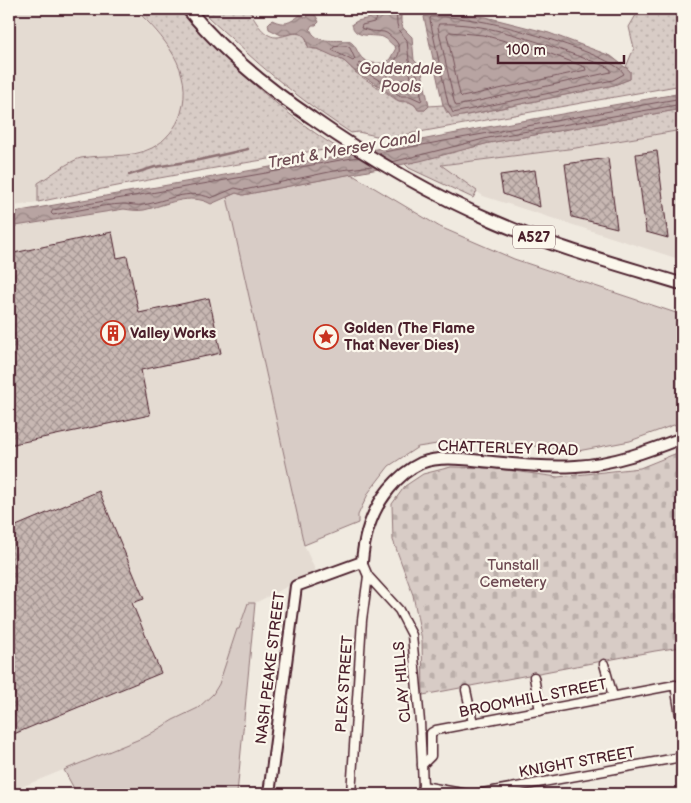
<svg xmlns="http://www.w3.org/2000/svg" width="691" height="803" font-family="'Balsamiq Sans',sans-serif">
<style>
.built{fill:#e4dbd2}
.grass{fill:url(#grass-dots);stroke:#917678}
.cemetery{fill:url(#cemetery-stones);stroke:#917678}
.green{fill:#d8ccc6;stroke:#917678}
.water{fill:url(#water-waves);stroke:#8c6f72}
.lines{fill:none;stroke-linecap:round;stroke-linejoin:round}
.shore{stroke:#76545b;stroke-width:1}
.stream{stroke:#8c6f72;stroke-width:2.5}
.building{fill:url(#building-cross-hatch);stroke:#4a1f2b}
.street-casing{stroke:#4a1f2b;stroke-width:11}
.secondary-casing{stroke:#4a1f2b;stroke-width:14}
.primary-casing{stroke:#4a1f2b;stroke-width:15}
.street{stroke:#fbf7ec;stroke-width:8}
.secondary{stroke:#fbf7ec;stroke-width:10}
.primary{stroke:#fbf7ec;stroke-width:11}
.labels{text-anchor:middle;stroke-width:4.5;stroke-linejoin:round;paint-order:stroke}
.shield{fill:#fbf7ec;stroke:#7f6065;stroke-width:1}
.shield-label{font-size:14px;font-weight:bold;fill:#4a1f2b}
.poi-label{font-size:15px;font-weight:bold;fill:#4a1f2b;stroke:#fbf7ec;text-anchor:start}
.street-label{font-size:15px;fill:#4a1f2b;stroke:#fbf7ec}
.park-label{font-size:15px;fill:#6e4a52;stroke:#fbf7ec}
.water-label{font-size:16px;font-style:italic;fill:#704e55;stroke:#fbf7ec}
</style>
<defs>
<pattern id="grass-dots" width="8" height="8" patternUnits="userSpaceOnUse" patternTransform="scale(1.25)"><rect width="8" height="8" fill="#d8ccc6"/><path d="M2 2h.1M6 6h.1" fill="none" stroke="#bbafaa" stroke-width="1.8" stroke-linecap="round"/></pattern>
<pattern id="cemetery-stones" width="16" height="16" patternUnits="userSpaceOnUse" patternTransform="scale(1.25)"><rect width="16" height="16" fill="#d8ccc6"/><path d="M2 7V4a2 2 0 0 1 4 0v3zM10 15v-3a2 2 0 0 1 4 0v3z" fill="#bbafaa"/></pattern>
<pattern id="water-waves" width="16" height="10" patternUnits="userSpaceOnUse" patternTransform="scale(1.25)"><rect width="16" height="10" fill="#b8a4a2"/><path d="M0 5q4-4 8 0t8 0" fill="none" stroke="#988584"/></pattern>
<pattern id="building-cross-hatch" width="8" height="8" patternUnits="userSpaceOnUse" patternTransform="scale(1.25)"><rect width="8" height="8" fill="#c8b8b3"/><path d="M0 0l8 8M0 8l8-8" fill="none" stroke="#a49592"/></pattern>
</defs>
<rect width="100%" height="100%" fill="#f0eae0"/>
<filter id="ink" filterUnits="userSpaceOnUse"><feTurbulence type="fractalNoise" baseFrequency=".02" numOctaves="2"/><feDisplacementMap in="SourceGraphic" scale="10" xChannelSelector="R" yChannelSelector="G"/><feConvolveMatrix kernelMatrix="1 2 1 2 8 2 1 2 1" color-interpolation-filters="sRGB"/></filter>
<g filter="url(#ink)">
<!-- built -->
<g class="built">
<path d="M 9,9 L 135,9 L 169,47 L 182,74 L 184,101 L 178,122 L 167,136 L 152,148 L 121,156 L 79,159 L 38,183 L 38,202 L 9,207 Z"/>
<path d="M 682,130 L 682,260 L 483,196 L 441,165 L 576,148 Z"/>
<path d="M 227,197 L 304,545 L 316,572 L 255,603 L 248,603 L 219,684 L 213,694 L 198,708 L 173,720 L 147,736 L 9,792 L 9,227 L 124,209 L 141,210 L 167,203 L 192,199 L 202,199 L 211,204 Z"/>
</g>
<!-- grass -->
<g class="grass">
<path d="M 135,9 L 179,9 C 213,48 250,83 291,115 C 307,127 321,138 338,148 C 319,152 300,151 281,157 C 200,170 119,185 38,202 L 38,183 C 48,177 71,160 81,158 C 104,154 130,159 152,148 C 165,141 177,127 181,113 C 194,70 164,37 135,9 Z"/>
<path d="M 201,9 L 249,9 C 253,18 263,37 276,37 C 287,37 295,29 306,37 L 307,45 L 313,49 C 320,48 339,58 345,62 C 349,65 352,70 356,73 C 369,82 382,89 395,99 C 404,105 409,97 419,110 L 425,110 L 429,106 L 443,105 L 447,113 L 463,116 L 614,85 L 630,79 L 630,71 L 626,67 L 634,48 L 629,27 L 636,15 L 642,9 L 682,9 L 682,85 L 386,138 L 358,132 L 351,133 C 308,105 268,74 231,38 C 221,29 210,20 201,9 Z"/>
<path d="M 682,109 L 682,130 L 576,148 L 441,165 L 477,191 L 473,198 L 409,168 L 405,164 L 489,143 Z"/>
</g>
<!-- cemetery -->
<path class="cemetery" d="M 682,451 L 682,652 L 681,647 L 655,651 L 423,695 L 422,640 L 413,595 L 393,540 L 392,504 L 405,486 L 423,474 L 451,467 L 491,468 L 558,477 L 640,468 Z"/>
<!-- green -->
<g class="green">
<path d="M 351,174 L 440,227 L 514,259 L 682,315 L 682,422 L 630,441 L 578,451 L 491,441 L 456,441 L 418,447 L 389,466 L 369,492 L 358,515 L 358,523 L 304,545 L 227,197 L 236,193 L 243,195 Z"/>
<path d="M 248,603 L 255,603 L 237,794 L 77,794 L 64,770 L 147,736 L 173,720 L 198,708 L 213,694 L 219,684 L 237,629 L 239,629 Z"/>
</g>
<!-- water -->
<g class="water">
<path d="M 376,9 L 401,9 L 401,22 L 403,28 L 412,37 L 414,60 L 421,67 L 429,106 L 425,110 L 418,110 L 415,105 L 408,101 L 399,101 L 379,86 L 356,72 L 344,61 L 318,49 L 309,48 C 307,45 307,39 305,37 C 298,29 288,36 281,35 L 269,29 L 268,24 L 272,20 C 284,26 290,23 300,15 L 307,18 L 308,14 L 311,13 L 316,16 L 319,22 L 316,25 L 312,25 L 310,28 C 315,45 335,39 348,41 C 358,43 356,59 369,62 C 373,64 380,63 385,63 L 390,59 L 396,48 C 392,45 388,39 383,37 C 372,34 354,39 352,24 L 357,21 L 370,18 Z"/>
<path d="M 429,11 L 486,17 L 549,33 L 611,56 L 630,71 L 630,79 L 614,85 L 452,118 L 443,105 L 424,17 Z"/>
<path d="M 682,93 L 682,109 L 489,143 L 420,161 L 243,195 L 236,193 L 211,204 C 190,192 166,205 144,210 C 138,211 130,210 124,209 L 9,227 L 9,213 L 304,161 L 320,160 L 482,128 Z"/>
</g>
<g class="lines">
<!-- shore -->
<g class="shore">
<path d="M 380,9 L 380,13 L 374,22 L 362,25 L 361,28 C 369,32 376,31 384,32 C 388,33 391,37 394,39 C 405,50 397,60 387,68 L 368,67 L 360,63 L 357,67 L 382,82 L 400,96 L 410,96 L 421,101 L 422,99 L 416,70 L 409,61 L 407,40 L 399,31 L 397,24 L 396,9"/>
<path d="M 431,17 C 448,16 469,19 485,22 C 509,26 616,56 624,74 L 613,80 L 453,113 L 448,103 L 430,20 Z"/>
<path d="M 439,24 C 492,21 556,49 606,66 L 611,70 L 611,72 L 456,106 L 454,101 L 438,27 Z"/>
<path d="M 450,32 L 483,35 L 543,51 L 585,67 L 586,70 L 462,97 L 460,95 L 447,35 Z"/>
<path d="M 347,46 L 350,48 L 355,59 L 353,61 L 332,50 L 334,47 Z"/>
<path d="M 402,63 L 410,73 L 413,87 L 412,90 L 402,89 L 387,77 L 387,74 Z"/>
<path d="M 378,153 L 682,98"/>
<path d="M 358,157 L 53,210 L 51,213 L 53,215 C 76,211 100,205 123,204 C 130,204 137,206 143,205 C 167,201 187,188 211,198 L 235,188 L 244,190 L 334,171 L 372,166"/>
<path d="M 392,162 L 488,138 L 682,104"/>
</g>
<!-- stream -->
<path class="stream" d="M 129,175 L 155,167 L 199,160 L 248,149"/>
</g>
<!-- building -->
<g class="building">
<path d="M 657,151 L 668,238 L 646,232 L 636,154 Z"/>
<path d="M 608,158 L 617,228 L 572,217 L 565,164 Z"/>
<path d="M 535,170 L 540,207 L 503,194 L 500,175 Z"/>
<path d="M 112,232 L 117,258 L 127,256 L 139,313 L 209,298 L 221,353 L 141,370 L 150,415 L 9,445 L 9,254 Z"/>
<path d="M 99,491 L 144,599 L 132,603 L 161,673 L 9,736 L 9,529 Z"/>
</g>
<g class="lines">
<defs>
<g id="street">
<path d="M 362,562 L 368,576 L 399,610 L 412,635 L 420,722 L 423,786 L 421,794"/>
<path d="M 604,664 L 613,696"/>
<path d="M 534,677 L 540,711"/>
<path d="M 466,690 L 473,723"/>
<path d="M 422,765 L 431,756 L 431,733 L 436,730 L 675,685 L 680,715 L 682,715"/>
<path d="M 423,786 L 467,794"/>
<path d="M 351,794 L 362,620 L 368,576"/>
<path d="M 477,794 L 682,757"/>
</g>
<path id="secondary" d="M 269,794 L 296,586 L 362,562 C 364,535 372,510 389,489 C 398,478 408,469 421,463 C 440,456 462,459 482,461 C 513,464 545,468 576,466 C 614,464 648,451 682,438"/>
<path id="primary" d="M 188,9 C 223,52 266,87 312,118 C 370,159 430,194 496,222 C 556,248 620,265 682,284"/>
</defs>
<!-- street casing -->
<use href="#street" class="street-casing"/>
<!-- secondary casing -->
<use href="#secondary" class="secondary-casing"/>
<!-- primary casing -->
<use href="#primary" class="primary-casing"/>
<!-- street -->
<use href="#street" class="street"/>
<!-- secondary -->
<use href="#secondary" class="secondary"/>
<!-- primary -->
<use href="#primary" class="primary"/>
</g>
</g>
<!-- icons -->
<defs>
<symbol id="building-ring" viewBox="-11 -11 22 22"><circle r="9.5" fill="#fbf7ec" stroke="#c8321e" stroke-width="1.5"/><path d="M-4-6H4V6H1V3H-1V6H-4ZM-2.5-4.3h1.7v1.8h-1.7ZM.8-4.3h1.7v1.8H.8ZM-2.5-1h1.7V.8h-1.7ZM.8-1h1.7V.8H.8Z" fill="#c8321e"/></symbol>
<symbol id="sight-ring" viewBox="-11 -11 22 22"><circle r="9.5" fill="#fbf7ec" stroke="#c8321e" stroke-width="1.5"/><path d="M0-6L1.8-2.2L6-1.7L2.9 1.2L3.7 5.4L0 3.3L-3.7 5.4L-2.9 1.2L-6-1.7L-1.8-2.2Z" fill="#c8321e"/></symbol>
</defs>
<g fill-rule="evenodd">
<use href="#building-ring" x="99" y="319" width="28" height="28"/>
<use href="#sight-ring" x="312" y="323" width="28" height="28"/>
</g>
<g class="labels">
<!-- shield labels -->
<rect class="shield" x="513" y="225.5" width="42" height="23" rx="4"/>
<g class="shield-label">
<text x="534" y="242">A527</text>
</g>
<!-- poi labels -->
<g class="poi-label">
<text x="344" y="333">Golden (The Flame<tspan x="344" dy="17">That Never Dies)</tspan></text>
<text x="130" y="338">Valley Works</text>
</g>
<!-- street labels -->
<g class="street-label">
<text transform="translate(508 448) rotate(2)" y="5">CHATTERLEY ROAD</text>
<text transform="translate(270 668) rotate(-83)" y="5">NASH PEAKE STREET</text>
<text transform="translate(402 682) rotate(-95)" y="5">CLAY HILLS</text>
<text transform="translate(344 684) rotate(-86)" y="5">PLEX STREET</text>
<text transform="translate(533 698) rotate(-11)" y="5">BROOMHILL STREET</text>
<text transform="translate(577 762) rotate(-10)" y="5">KNIGHT STREET</text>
</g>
<!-- park labels -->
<g class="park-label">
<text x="513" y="570">Tunstall<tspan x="513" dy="17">Cemetery</tspan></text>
</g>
<!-- water labels -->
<g class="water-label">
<text x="401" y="74">Goldendale<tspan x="401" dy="18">Pools</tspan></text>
<text transform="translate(344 149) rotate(-10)" y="6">Trent &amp; Mersey Canal</text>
</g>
</g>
<!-- margin -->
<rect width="691" height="803" fill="none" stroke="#fbf7ec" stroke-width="30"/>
<rect x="15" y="15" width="661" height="773" fill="none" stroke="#4a1f2b" stroke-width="2" filter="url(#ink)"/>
<!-- scale -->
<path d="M498 55v8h126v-8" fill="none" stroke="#4a1f2b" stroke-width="2.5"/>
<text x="506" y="55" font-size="15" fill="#4a1f2b" stroke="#fbf7ec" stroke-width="4" paint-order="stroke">100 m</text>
</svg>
